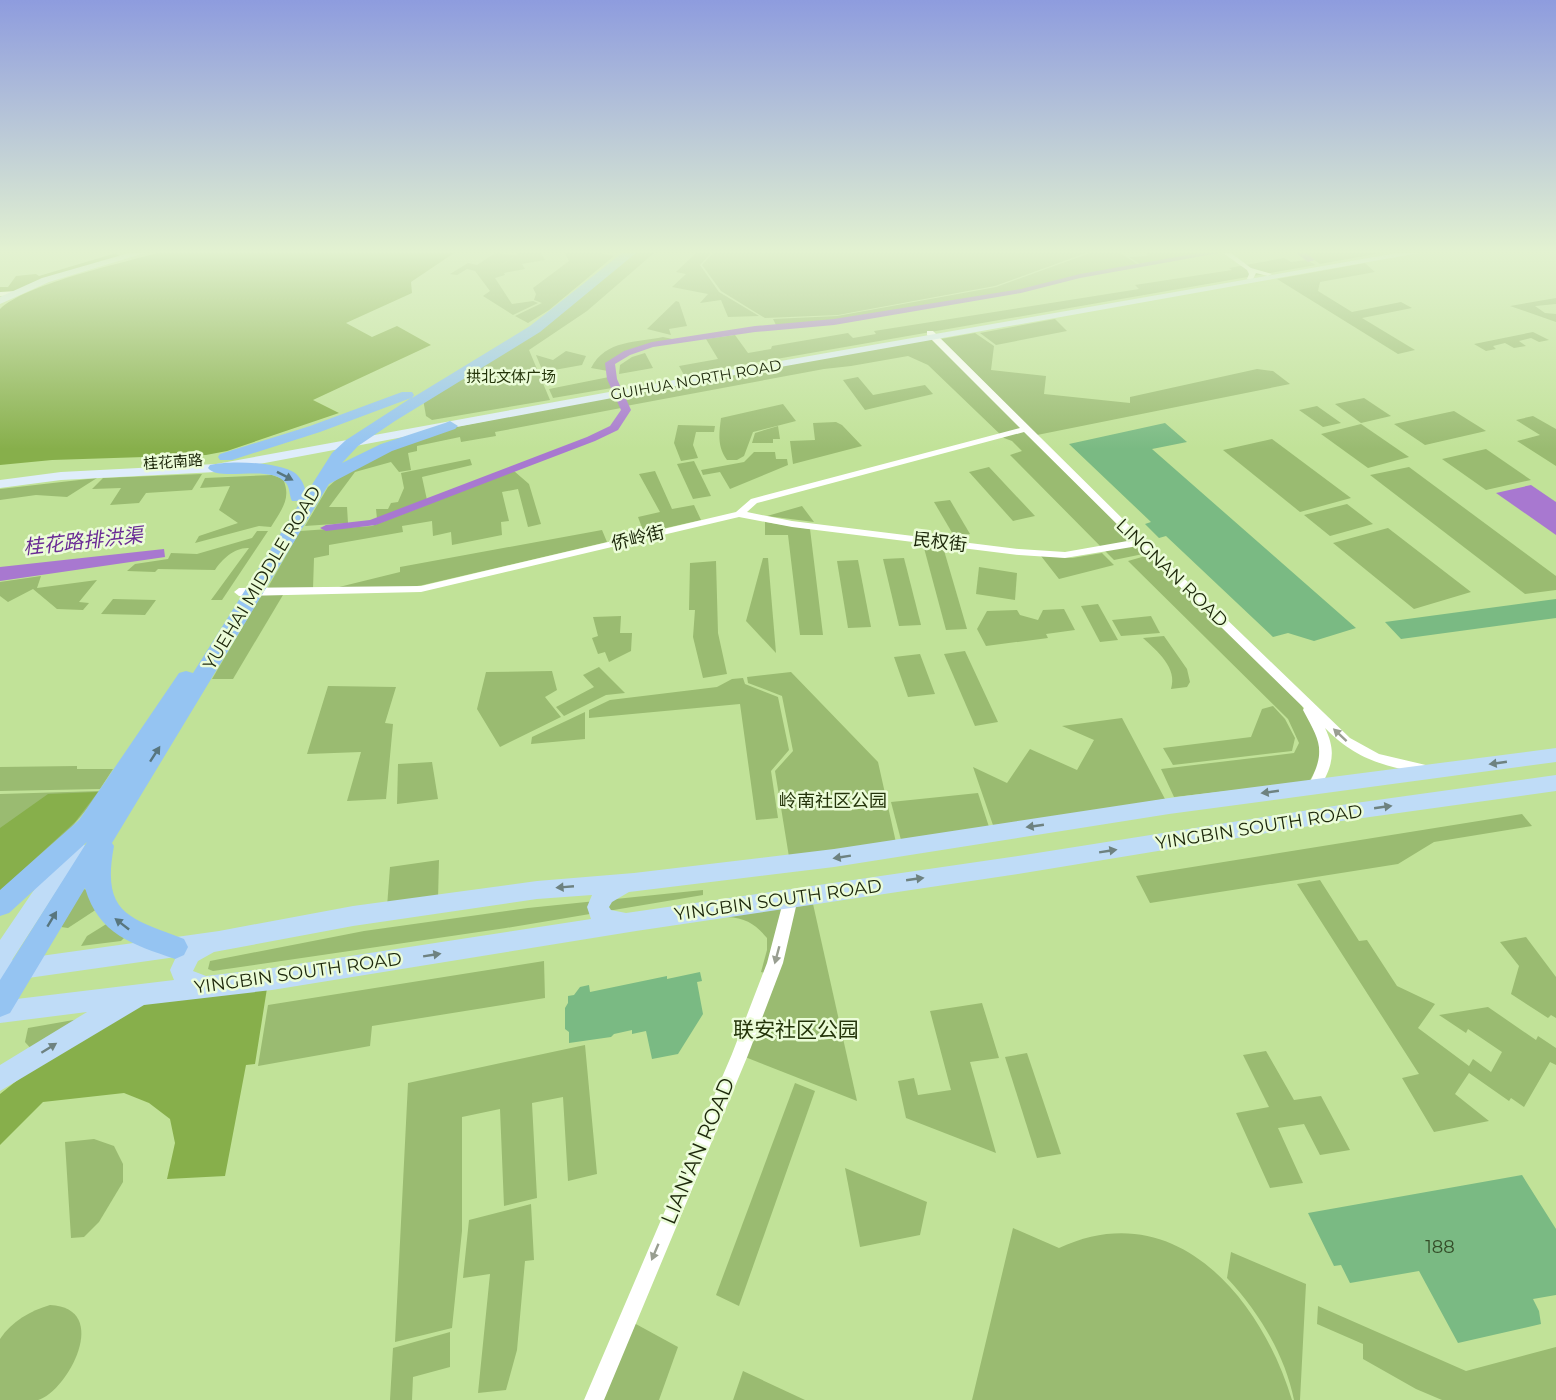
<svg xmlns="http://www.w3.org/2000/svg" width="1556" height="1400" font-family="Montserrat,'Noto Sans SC',sans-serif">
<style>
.green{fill:#9abb71}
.forest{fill:#87af4b}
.water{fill:#a878d0}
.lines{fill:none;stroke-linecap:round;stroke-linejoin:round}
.canal{fill:#a878d0;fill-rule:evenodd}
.building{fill:#7aba83}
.street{fill:#fff;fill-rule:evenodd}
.secondary{fill:#dfedfb;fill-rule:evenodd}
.primary{fill:#bfdcf7;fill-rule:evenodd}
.highway{fill:#95c4f2;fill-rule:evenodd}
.oneway{fill:#58767e}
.oneway2{fill:#999e91}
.oneway3{fill:#6e8280}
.labels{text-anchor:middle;stroke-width:5;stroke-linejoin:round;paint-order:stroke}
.far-park-label{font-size:15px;fill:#24340a;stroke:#ebfcd8}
.far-street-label{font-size:15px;fill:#1c270a;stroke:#ebfcd8}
.street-label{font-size:18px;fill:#1c270a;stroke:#ebfcd8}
.park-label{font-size:18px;fill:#24340a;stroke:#ebfcd8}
.near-number-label{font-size:18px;fill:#344c28}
.water-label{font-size:20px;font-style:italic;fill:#6a2c95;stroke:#ebfcd8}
.near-park-label{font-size:21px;fill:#24340a;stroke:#ebfcd8}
.near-street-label{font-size:21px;fill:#1c270a;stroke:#ebfcd8}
</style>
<rect width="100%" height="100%" fill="#c1e298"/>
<!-- green -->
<g class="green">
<path d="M 495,253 L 516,255 L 496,269 L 518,254 L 516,253 L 541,253 L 545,260 L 522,264 L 525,269 L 504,273 L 505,275 L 495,278 L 512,304 L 533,301 L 538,303 L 513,315 L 483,296 L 490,291 L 475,271 L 467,269 L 457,275 L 450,274 L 468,263 L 477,265 Z"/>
<path d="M 565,253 L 600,253 L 614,256 L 549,310 L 528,323 L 515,316 L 542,303 L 534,300 L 536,294 L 533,288 L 569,261 Z"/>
<path d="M 632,253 L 654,253 L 587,311 L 529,350 L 550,400 L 432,420 L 426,416 L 423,399 L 537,330 Z"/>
<path d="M 696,253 L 711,253 L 700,265 L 719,292 L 759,316 L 728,317 L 721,300 L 700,303 L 708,294 L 672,287 L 686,274 L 676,272 Z"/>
<path d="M 713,253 L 1086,253 L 995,286 L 838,315 L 765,318 L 721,291 L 702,265 Z"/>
<path d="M 1090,253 L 1120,253 L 1139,265 L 1081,275 L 1022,291 L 832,322 L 777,327 L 773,319 L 837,316 L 996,287 Z"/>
<path d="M 1146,253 L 1208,253 L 1141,265 L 1129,257 L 1148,256 Z"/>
<path d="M 1304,253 L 1381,253 L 1320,264 Z"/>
<path d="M 1284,258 L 1291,262 L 1306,260 L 1316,265 L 684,375 L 679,366 L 718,359 L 706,339 L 735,335 L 748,353 L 771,349 L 772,346 L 848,333 L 853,338 L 876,334 L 874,331 L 1139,289 L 1135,285 L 1232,270 L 1229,268 Z"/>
<path d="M 1365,263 L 1375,272 L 1320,282 L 1318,291 L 1352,312 L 1401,302 L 1412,308 L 1362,318 L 1415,350 L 1398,354 L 1277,279 Z"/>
<path d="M 1556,298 L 1556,304 L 1535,306 L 1545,313 L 1556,314 L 1556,322 L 1510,306 Z"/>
<path d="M 676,301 L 679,302 L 687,326 L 669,329 L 671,335 L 647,329 Z"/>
<path d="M 1055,319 L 1067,331 L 996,345 L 980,333 Z"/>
<path d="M 1533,332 L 1549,340 L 1539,342 L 1531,338 L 1519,341 L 1526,346 L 1514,348 L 1505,343 L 1493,346 L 1496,349 L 1486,351 L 1474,344 Z"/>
<path d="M 975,333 L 994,346 L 991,370 L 1046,376 L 1044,394 L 1130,403 L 1130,397 L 1257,369 L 1273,371 L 1290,384 L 1037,435 L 941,339 Z"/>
<path d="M 663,337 L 677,340 L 625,353 L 608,363 L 608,371 L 591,368 C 606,339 637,343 663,337 Z"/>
<path d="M 933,339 L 1148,553 L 1114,560 L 1010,455 L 1022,451 L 1012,441 L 1004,438 L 928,365 L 908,356 L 851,366 L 824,369 L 626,406 L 622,394 Z"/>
<path d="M 566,351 L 586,356 L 582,365 L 543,372 L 536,355 L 553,360 Z"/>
<path d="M 645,353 L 653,368 L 619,374 L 620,365 L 632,357 Z"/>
<path d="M 609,377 L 612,388 L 553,398 L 549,389 Z"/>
<path d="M 858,377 L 873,395 L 925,385 L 933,394 L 865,410 L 843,380 Z"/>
<path d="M 616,395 L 621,408 L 495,432 L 496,436 L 461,442 L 460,437 L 417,446 L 417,451 L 408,453 L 411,470 L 399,472 L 391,462 L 355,472 L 329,507 L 347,507 L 348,523 L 305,526 L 328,487 L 354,464 L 451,428 Z"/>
<path d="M 1364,398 L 1391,416 L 1361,423 L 1335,404 Z"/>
<path d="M 783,404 L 796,421 L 753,432 L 744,456 L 737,460 L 727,460 C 717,446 719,434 721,418 Z"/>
<path d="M 1317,406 L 1341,423 L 1323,427 L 1299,410 Z"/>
<path d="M 1454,411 L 1486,431 L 1425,445 L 1394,424 Z"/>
<path d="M 1533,416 L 1556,429 L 1556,466 L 1517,441 L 1540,435 L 1516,420 Z"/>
<path d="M 836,422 L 842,425 L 862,446 L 793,464 L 790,441 L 815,440 L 813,423 Z"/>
<path d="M 1361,424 L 1409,457 L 1368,468 L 1321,434 Z"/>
<path d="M 678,425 L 715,426 L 714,432 L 696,432 L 693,445 L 698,458 L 681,461 L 674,443 Z"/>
<path d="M 778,426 L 780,439 L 773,439 L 773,443 L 752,443 L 755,433 Z"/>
<path d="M 1272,439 L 1351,498 L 1300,512 L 1223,450 Z"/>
<path d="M 1486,449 L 1531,480 L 1486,490 L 1442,459 Z"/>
<path d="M 754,452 L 775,452 L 776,459 L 787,459 L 788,465 L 730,489 L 720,472 L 703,475 L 701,470 L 744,462 Z"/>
<path d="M 470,459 L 472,465 L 422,477 L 427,500 L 377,519 L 376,509 L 388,509 L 391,503 L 398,502 L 404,488 L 401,473 Z"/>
<path d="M 694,461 L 711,496 L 693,499 L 677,464 Z"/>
<path d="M 989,467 L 1035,516 L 1013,521 L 969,472 Z"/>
<path d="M 1409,467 L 1556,576 L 1556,590 L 1525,594 L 1370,475 Z"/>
<path d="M 514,471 L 529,484 L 541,524 L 528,527 L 518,489 L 502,492 L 509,521 L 501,522 L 502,535 L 452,545 L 451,532 L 433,536 L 432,521 L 402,526 L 403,532 L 329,545 L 329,555 L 314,558 L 313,589 L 267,589 L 300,531 L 372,526 Z"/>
<path d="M 655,471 L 672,509 L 694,505 L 701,520 L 644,533 L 638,517 L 660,512 L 639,474 Z"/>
<path d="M 202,474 L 192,490 L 146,493 L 139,503 L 110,505 L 121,488 L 92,489 L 103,478 Z"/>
<path d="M 272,475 L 283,479 C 292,499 281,510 271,527 L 259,526 L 195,543 L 199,536 L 238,523 L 219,510 L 230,486 L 200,488 L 205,478 Z"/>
<path d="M 97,478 L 67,497 L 36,495 L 0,500 L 0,489 Z"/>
<path d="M 950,500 L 970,534 L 954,536 L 934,502 Z"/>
<path d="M 1347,504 L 1373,524 L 1330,536 L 1304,515 Z"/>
<path d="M 802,506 L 814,522 L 767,516 Z"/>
<path d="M 765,522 L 810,529 L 823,635 L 800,635 L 788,535 L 765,535 Z"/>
<path d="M 1388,528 L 1471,592 L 1414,609 L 1333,543 Z"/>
<path d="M 602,530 L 607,542 L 423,585 L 405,588 L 335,588 L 400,572 L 400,567 Z"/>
<path d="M 257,531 L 268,531 L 222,600 L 211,600 L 249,548 C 235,547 222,559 215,570 L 158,569 L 155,572 L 127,571 L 135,564 L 168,559 L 171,553 L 197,554 L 252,538 Z"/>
<path d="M 943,547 L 967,629 L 946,630 L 924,548 Z"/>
<path d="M 1102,553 L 1114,565 L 1059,579 L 1041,556 L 1072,558 Z"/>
<path d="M 1149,555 L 1300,702 L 1319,740 L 1319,764 L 1309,782 L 1174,797 L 1161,769 L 1294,753 L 1299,743 L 1288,719 L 1128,561 Z"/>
<path d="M 763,558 L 768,558 L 776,653 L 746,621 Z"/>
<path d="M 904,558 L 921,625 L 899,626 L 883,559 Z"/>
<path d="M 858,560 L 871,627 L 848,628 L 837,561 Z"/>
<path d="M 716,561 L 718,633 L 727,674 L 703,678 L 693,637 L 695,610 L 689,610 L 690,563 Z"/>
<path d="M 979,567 L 1017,573 L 1015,600 L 976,594 Z"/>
<path d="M 41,576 L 37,588 L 97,580 L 79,602 L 89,603 L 83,610 L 57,609 L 33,589 L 8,602 L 0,596 L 0,582 Z"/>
<path d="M 262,594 L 283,595 L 233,679 L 212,679 Z"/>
<path d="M 113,599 L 156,600 L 145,615 L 101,614 Z"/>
<path d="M 1098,604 L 1118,640 L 1100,642 L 1081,606 Z"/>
<path d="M 1064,609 L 1075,630 L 1046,634 L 1048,638 L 986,646 L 977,629 L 987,611 L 1017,610 L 1020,615 L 1038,620 L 1043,610 Z"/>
<path d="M 621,616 L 620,633 L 632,633 L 631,651 L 609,662 L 605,652 L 598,654 L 592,638 L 598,636 L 593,617 Z"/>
<path d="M 1151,616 L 1160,633 L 1121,636 L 1112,620 Z"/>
<path d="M 1164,636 L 1187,669 L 1190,682 L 1187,687 L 1171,689 C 1178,668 1157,651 1143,638 Z"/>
<path d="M 965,651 L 998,722 L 975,726 L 944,654 Z"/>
<path d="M 920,654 L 935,694 L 908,697 L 894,657 Z"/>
<path d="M 599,667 L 625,693 L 606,695 L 564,716 L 556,707 L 594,687 L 583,675 Z"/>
<path d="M 552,671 L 557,690 L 545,697 L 561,717 L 500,747 L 477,709 L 486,672 Z"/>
<path d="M 791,672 L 878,762 L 897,847 L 790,863 L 775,771 L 793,751 L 782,696 L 748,683 L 747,677 Z"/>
<path d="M 743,678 L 745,684 L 778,697 L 789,750 L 771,771 L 778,818 L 756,820 L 740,704 L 589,718 L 589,710 L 610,700 L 717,687 L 732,679 Z"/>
<path d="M 328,686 L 396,687 L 385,723 L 393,724 L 386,799 L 347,801 L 361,752 L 307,754 Z"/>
<path d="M 1273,706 L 1285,719 L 1295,738 L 1292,751 L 1173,765 L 1163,748 L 1251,737 L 1262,709 Z"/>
<path d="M 585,712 L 585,739 L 531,744 L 532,737 Z"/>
<path d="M 1122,718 L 1165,799 L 994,828 L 973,767 L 1007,783 L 1030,749 L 1077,770 L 1094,740 L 1062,726 Z"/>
<path d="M 432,762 L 438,799 L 397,804 L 398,764 Z"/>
<path d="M 77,766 L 77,769 L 113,769 L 100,789 L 0,791 L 0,767 Z"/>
<path d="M 101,791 C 75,825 36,870 0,894 L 0,794 Z"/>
<path d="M 978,793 L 990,830 L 901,840 L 891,802 Z"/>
<path d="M 1522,814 L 1532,826 L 1434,842 L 1398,864 L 1150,903 L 1136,876 Z"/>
<path d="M 439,860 L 438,899 L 387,907 L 390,867 Z"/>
<path d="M 1320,880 L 1359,941 L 1367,940 L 1397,986 L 1435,1004 L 1418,1028 L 1469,1066 L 1473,1059 L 1491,1072 L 1502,1052 L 1468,1029 L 1466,1033 L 1439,1015 L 1488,1007 L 1536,1040 L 1538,1036 L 1556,1048 L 1556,1065 L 1550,1062 L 1524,1107 L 1511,1098 L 1509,1101 L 1469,1073 L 1455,1094 L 1489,1121 L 1434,1132 L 1402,1078 L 1419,1074 L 1297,884 Z"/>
<path d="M 83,889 L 88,890 L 97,909 L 68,928 L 61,927 Z"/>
<path d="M 703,890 L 703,895 L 506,928 L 213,971 L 208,969 L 210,961 L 364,931 L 528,908 Z"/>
<path d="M 811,895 L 857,1101 L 740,1055 L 791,898 Z"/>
<path d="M 789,900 L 768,974 L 761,972 L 767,950 L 767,938 C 755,924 746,918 727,917 Z"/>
<path d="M 108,923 L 126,936 L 121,941 L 81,946 L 87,936 Z"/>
<path d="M 1526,937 L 1556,977 L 1556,1018 L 1551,1015 L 1548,1018 L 1511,994 L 1519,966 L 1500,942 Z"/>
<path d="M 544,961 L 545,998 L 372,1026 L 370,1046 L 258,1066 L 268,1005 Z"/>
<path d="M 982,1003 L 999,1058 L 970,1062 L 996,1153 L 906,1118 L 898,1081 L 914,1078 L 918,1095 L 951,1090 L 930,1011 Z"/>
<path d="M 85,1018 L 33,1051 L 25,1042 L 28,1028 Z"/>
<path d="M 585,1045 L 597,1174 L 568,1181 L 563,1097 L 532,1103 L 537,1198 L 504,1206 L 500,1109 L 462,1117 L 462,1231 L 452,1328 L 395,1342 L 408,1083 Z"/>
<path d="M 1266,1051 L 1294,1100 L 1321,1096 L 1350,1150 L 1320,1155 L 1304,1124 L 1278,1128 L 1303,1183 L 1270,1188 L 1236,1113 L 1269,1107 L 1243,1055 Z"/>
<path d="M 1027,1053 L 1061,1154 L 1037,1158 L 1005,1057 Z"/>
<path d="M 795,1083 L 815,1091 L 739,1306 L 716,1295 Z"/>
<path d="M 94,1139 L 114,1146 L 123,1164 L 123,1182 L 99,1222 L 84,1237 L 71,1238 L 65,1142 Z"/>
<path d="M 845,1168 L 927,1202 L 920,1235 L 860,1247 Z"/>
<path d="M 531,1204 L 534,1260 L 525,1261 L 517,1350 L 506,1390 L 478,1393 L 490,1274 L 463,1278 L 469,1220 Z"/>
<path d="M 1013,1228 L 1059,1248 C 1175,1194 1261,1298 1292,1400 L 972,1400 Z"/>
<path d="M 1231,1252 L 1306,1284 L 1300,1400 L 1294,1400 C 1285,1355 1259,1312 1227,1278 Z"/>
<path d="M 50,1305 C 112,1308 68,1391 38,1400 C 27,1400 11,1400 0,1400 L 0,1339 C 12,1321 30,1311 50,1305 Z"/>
<path d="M 1318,1306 L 1466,1371 L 1556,1347 L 1556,1400 L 1442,1400 L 1416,1389 L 1363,1359 L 1363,1344 L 1317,1324 Z"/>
<path d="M 634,1323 L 678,1347 L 659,1400 L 603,1400 Z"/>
<path d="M 450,1332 L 450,1367 L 413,1377 L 412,1400 L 390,1400 L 393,1348 Z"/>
<path d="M 743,1371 L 805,1400 L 733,1400 Z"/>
</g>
<!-- forest -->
<g class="forest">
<path d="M 116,253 L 122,258 L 13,292 L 0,293 L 0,287 L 8,287 L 16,276 L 36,274 L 39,276 Z"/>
<path d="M 157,253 L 454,253 L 411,282 L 412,293 L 346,323 L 372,337 L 397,326 L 431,345 L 313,400 L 339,413 L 227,451 L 206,455 L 52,460 L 0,465 L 0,309 C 26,284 119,264 157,253 Z"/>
<path d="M 98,792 L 75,822 L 0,891 L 0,828 L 48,794 Z"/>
<path d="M 268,982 L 255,1064 L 246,1065 L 225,1176 L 167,1179 L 175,1143 L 170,1119 L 149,1103 L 124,1093 L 43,1102 L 0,1145 L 0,1094 L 39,1063 L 130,1007 Z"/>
</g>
<!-- water -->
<g class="water">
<path d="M 1531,485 L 1556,502 L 1556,535 L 1496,493 Z"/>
<path d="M 164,549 L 165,557 L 0,581 L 0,567 Z"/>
</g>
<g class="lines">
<!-- canal -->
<g class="canal">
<path d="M 1199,253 L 1219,253 L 1080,278 L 1021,293 L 834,325 L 755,332 L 653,347 L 630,355 L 615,364 L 617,379 L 631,410 L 618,430 L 595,441 L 376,525 L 326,531 L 320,528 L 326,525 L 370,520 L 587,437 L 610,426 L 621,410 L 607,379 L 605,363 L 624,351 L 652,342 L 755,326 L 834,319 L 1021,289 L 1080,274 Z"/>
<path d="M 1296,253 L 1306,253 L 1315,260 L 1308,262 Z"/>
</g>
</g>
<!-- building -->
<g class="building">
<path d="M 1165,423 L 1187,442 L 1152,449 L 1356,628 L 1314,641 L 1288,633 L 1273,637 L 1166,536 L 1159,538 L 1145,524 L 1151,522 L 1069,444 Z"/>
<path d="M 1556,599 L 1556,618 L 1401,639 L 1385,622 Z"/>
<path d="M 700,972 L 702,981 L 697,982 L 703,1014 L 678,1054 L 652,1059 L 646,1031 L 632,1034 L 632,1030 L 614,1034 L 611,1037 L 569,1043 L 569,1032 L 565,1029 L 565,1008 L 568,1003 L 568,996 L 574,995 L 580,987 L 589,985 L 590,992 L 667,976 L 667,979 Z"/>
<path d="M 1522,1175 L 1556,1229 L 1556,1295 L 1533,1299 L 1539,1311 L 1541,1324 L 1458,1343 L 1419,1271 L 1350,1283 L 1341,1265 L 1334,1266 L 1308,1213 Z"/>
</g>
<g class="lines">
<!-- street -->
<g class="street">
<path d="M 1223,253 L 1231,253 L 1251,268 L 1272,274 L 1268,276 L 1256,273 L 1253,279 L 1247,279 L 1249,274 L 1247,270 Z"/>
<path d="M 17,291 L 17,295 L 0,296 L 0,292 Z"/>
<path d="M 927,331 L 933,331 L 1138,534 L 1350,738 L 1379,754 L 1430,766 L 1431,770 L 1430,774 L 1425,775 C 1381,764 1358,761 1325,728 C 1337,753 1332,766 1319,790 L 1314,791 L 1309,790 L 1308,786 C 1326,751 1321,743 1303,710 L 1304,708 L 1138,546 L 1065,558 L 1019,555 L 792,527 L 739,517 L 421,592 L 239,596 L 234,592 L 239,588 L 421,586 L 736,512 L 751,499 L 1020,428 L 927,335 ZM 1024,432 L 1133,540 L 1065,552 L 1019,549 L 792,521 L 747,512 L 757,503 Z"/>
<path d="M 791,892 L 796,894 L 798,898 L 783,963 L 748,1055 L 604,1400 L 584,1400 L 732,1054 L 767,963 L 784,898 L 786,894 Z"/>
</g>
<!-- secondary -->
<g class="secondary">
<path d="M 129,253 L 145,253 L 49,282 L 0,304 L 0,297 L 42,278 Z"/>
<path d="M 1397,253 L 1419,253 L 735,375 L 216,472 L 61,480 L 0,488 L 0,480 L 61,472 L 216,464 L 735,369 Z"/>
</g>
<!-- primary -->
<path class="primary" d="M 1556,748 L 1556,762 L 1169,814 L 834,867 L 629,892 L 612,902 L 609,907 L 611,910 L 626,913 L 1018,856 L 1334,806 L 1556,775 L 1556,791 L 1334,822 L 1018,874 L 636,931 L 272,990 L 144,1005 L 0,1091 L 0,1065 L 87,1012 L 0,1023 L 0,1001 L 174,980 L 170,970 L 176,957 L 0,982 L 0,940 L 68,840 L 75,837 L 82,840 L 85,846 L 82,852 L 12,960 L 219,931 L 353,906 L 537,881 L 634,873 L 834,849 L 1169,798 ZM 592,895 L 587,907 L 591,919 L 272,968 L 206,976 L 193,971 L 198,961 L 214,952 L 353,926 L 537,899 Z"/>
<!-- highway -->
<path class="highway" d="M 622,253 L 636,253 L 540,332 L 395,421 L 358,446 L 342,463 L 381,444 L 445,423 L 450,421 L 458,426 L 455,429 L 392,451 L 329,484 L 112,843 L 114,846 C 101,914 129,918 184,939 L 188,947 L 184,955 L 175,959 C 132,944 99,935 85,888 L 10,1013 L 0,1017 L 0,980 L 87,842 L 9,913 L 0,916 L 0,890 L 79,820 L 179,673 L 186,671 L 193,673 L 301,501 L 292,501 C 289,495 290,488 286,483 C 270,463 220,483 208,468 L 210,465 C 229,460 279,462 295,473 C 302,479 305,486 306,494 L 332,453 L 346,440 L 411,398 L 320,432 L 232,460 L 220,460 L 218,457 L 220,454 L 310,426 L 402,392 L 412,392 L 414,395 L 412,398 L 530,326 Z"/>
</g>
<!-- one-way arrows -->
<defs><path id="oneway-solid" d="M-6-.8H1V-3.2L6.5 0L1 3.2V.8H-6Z" transform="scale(1.5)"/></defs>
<g class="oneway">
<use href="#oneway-solid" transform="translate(285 476) rotate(27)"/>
<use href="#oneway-solid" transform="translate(155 754) rotate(-57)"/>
<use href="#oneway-solid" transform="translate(52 919) rotate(-59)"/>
<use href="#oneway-solid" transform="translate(122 924) rotate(-142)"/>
</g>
<g class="oneway2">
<use href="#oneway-solid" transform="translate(1340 735) rotate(-137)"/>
<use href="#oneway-solid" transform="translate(777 955) rotate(105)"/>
<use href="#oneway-solid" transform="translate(655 1252) rotate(113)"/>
</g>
<g class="oneway3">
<use href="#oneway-solid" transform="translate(1498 763) rotate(172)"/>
<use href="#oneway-solid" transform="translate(1270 792) rotate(172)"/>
<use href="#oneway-solid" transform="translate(1383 807) rotate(-8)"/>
<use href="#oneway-solid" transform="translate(1035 826) rotate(172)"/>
<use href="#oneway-solid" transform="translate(1108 851) rotate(-9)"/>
<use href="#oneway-solid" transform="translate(842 857) rotate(171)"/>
<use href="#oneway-solid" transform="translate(915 879) rotate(-8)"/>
<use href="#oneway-solid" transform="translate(565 887) rotate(175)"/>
<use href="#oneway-solid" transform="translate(432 955) rotate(-9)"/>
<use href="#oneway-solid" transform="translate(49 1048) rotate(-32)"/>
</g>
<!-- sky -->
<linearGradient id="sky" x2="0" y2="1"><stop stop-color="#8e9cde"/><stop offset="0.56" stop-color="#e3f2d1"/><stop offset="1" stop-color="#e3f2d1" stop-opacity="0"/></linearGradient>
<rect width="1556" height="449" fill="url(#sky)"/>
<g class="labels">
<!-- far-park labels -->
<g class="far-park-label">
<text x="511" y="382">拱北文体广场</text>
</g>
<!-- far-street labels -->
<g class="far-street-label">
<text transform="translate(696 380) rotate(-10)" y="5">GUIHUA NORTH ROAD</text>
<text transform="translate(173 462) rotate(-4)" y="5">桂花南路</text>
</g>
<!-- street labels -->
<g class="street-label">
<text transform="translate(638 538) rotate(-13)" y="6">侨岭街</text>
<text transform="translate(940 542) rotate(7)" y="6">民权街</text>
<text transform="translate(1172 573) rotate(44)" y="6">LINGNAN ROAD</text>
<text transform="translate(262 578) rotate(-59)" y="6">YUEHAI MIDDLE ROAD</text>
<text transform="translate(1259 827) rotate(-9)" y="6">YINGBIN SOUTH ROAD</text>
<text transform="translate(778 900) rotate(-8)" y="6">YINGBIN SOUTH ROAD</text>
<text transform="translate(298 973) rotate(-8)" y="6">YINGBIN SOUTH ROAD</text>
</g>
<!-- park labels -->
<g class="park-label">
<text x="833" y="807">岭南社区公园</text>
</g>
<!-- near-number labels -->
<g class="near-number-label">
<text x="1440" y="1253">188</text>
</g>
<!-- water labels -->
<g class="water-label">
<text transform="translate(83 541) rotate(-6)" y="7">桂花路排洪渠</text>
</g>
<!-- near-park labels -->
<g class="near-park-label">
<text x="796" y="1037">联安社区公园</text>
</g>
<!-- near-street labels -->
<g class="near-street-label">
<text transform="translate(698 1151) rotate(-67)" y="7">LIAN'AN ROAD</text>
</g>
</g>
</svg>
